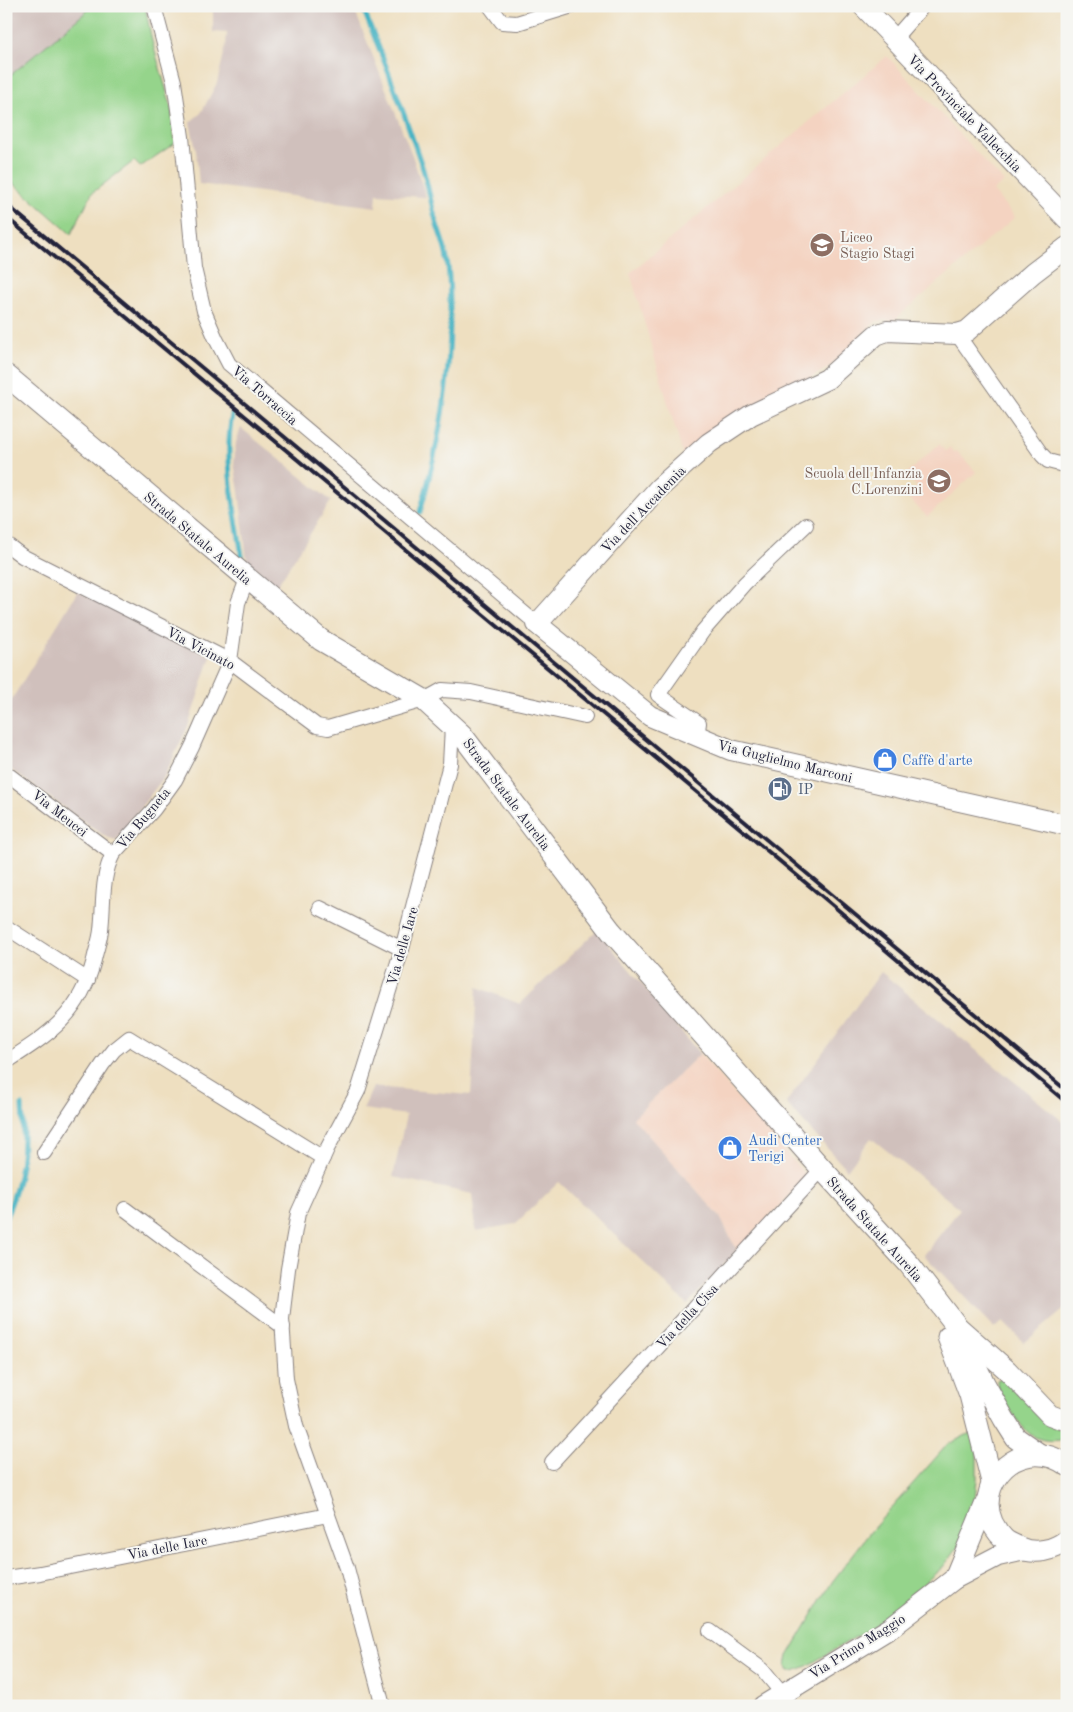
<svg xmlns="http://www.w3.org/2000/svg" width="1073" height="1712" font-family="'Old Standard TT',serif">
<style>
.built{fill:#f4d3c1}
.industrial{fill:#d0c0bc}
.green{fill:#95d48b;stroke:#5c7b63}
.lines{fill:none;stroke-linecap:round;stroke-linejoin:round}
.stream{stroke:#46b3c3;stroke-width:5}
.street-casing{stroke:#88807e;stroke-width:16}
.secondary-casing{stroke:#88807e;stroke-width:22}
.primary-casing{stroke:#88807e;stroke-width:23}
.street{stroke:#fff;stroke-width:14}
.secondary{stroke:#fff;stroke-width:20}
.primary{stroke:#fff;stroke-width:21}
.rail{stroke:#22223b;stroke-width:4}
.labels{text-anchor:middle;stroke-width:4;stroke-linejoin:round;paint-order:stroke}
.street-label{font-size:14px;fill:#22223b;stroke:#f6f6f2}
.education-label{font-size:14px;fill:#785e54;stroke:#f6f6f2;text-anchor:start}
.shop-label{font-size:14px;fill:#366cbe;stroke:#f6f6f2;text-anchor:start}
.service-label{font-size:14px;fill:#4e5e75;stroke:#f6f6f2;text-anchor:start}
</style>
<rect width="100%" height="100%" fill="#f6f6f2"/>
<filter id="ink" filterUnits="userSpaceOnUse"><feTurbulence type="fractalNoise" baseFrequency=".02" numOctaves="2"/><feDisplacementMap in="SourceGraphic" scale="10" xChannelSelector="R" yChannelSelector="G"/><feConvolveMatrix kernelMatrix="1 2 1 2 8 2 1 2 1" color-interpolation-filters="sRGB"/></filter>
<filter id="wash" filterUnits="userSpaceOnUse"><feTurbulence type="fractalNoise" baseFrequency=".0096" numOctaves="4" result="noise"/><feDisplacementMap in="SourceGraphic" scale="20" xChannelSelector="R" yChannelSelector="G"/><feGaussianBlur stdDeviation="1.12" result="paint"/><feColorMatrix in="noise" values="0 0 0 0 0 0 0 0 0 0 0 0 0 0 0 0 0 1.4 0 .05"/><feComposite in="paint" operator="in"/></filter>
<g filter="url(#wash)">
<rect width="100%" height="100%" fill="#eedfc0"/>
<!-- built -->
<g class="built">
<path d="M 887,56 L 1004,182 L 993,191 L 1015,217 L 894,320 L 876,321 L 829,367 L 683,455 L 630,273 Z"/>
<path d="M 939,444 L 946,451 L 950,447 L 954,452 L 957,451 L 976,472 L 927,517 L 907,496 L 917,487 L 906,474 Z"/>
<path d="M 700,1054 L 807,1177 L 737,1251 L 720,1217 L 632,1118 Z"/>
</g>
<!-- industrial -->
<g class="industrial">
<path d="M 6,6 L 93,6 L 6,79 Z"/>
<path d="M 213,6 L 353,6 L 412,155 L 426,197 L 377,194 L 376,207 L 199,184 L 196,150 L 190,122 L 201,113 L 217,83 L 226,45 L 227,33 L 213,32 Z"/>
<path d="M 241,428 L 331,501 L 277,586 L 247,561 L 239,491 L 234,463 L 236,442 Z"/>
<path d="M 78,591 L 211,656 L 188,726 L 164,777 L 116,840 L 106,837 L 6,766 L 6,709 Z"/>
<path d="M 597,930 L 700,1054 L 633,1118 L 720,1217 L 737,1251 L 687,1304 L 559,1182 L 515,1224 L 476,1231 L 472,1194 L 393,1177 L 406,1115 L 363,1109 L 373,1087 L 471,1095 L 477,987 L 520,1004 Z"/>
<path d="M 881,972 L 1067,1125 L 1067,1307 L 1024,1343 L 1003,1322 L 994,1328 L 924,1255 L 960,1209 L 871,1138 L 847,1170 L 786,1103 Z"/>
</g>
<!-- green -->
<g class="green">
<path d="M 93,6 L 145,6 L 152,41 L 171,106 L 175,143 L 140,167 L 134,161 L 92,193 L 71,234 L 6,177 L 6,79 Z"/>
<path d="M 1003,1377 L 1048,1424 L 1059,1429 L 1067,1430 L 1067,1439 C 1035,1445 1026,1434 1009,1408 C 1003,1399 997,1391 997,1380 Z"/>
<path d="M 974,1431 L 977,1451 L 977,1479 L 973,1516 L 963,1540 L 943,1567 L 874,1626 L 807,1666 L 794,1671 L 789,1671 L 786,1666 L 788,1656 L 832,1582 L 871,1531 L 947,1445 Z"/>
</g>
<g class="lines">
<!-- stream -->
<g class="stream">
<path d="M 362,6 C 384,59 404,112 422,166 C 428,184 431,203 436,221 C 439,232 444,243 446,254 C 450,272 450,292 450,311 C 451,380 439,446 420,512"/>
<path d="M 232,415 C 223,462 235,510 242,556"/>
<path d="M 6,1217 C 23,1176 25,1149 22,1105"/>
</g>
</g>
</g>
<g filter="url(#ink)">
<g class="lines">
<defs>
<g id="street">
<path d="M 154,6 L 174,82 L 182,137 L 194,268 L 204,311 L 216,339 L 229,364 L 537,624"/>
<path d="M 490,6 L 502,22 L 517,23 L 572,6"/>
<path d="M 894,39 L 923,6"/>
<path d="M 957,334 L 1042,455 L 1048,461 L 1067,466"/>
<path d="M 6,544 L 22,556 L 230,661 L 317,726 L 328,728 L 424,700 L 442,690 L 471,692 L 585,717"/>
<path d="M 697,737 L 699,723 L 658,695 L 703,631 L 745,583 L 806,525"/>
<path d="M 6,773 L 113,854"/>
<path d="M 320,908 L 402,949"/>
<path d="M 6,927 L 88,980"/>
<path d="M 6,1062 C 51,1033 80,1014 94,960 C 96,950 100,940 101,930 C 104,905 101,877 113,854 L 154,809 L 175,780 L 192,747 L 230,661 L 238,603 L 247,579"/>
<path d="M 44,1153 L 103,1064 L 114,1050 L 129,1038 L 323,1158"/>
<path d="M 125,1209 L 283,1327"/>
<path d="M 552,1462 L 822,1169"/>
<path d="M 6,1578 L 40,1573 L 328,1515"/>
<path d="M 710,1631 L 763,1670 L 782,1693"/>
<path d="M 383,1706 L 347,1568 L 296,1426 L 286,1379 L 282,1319 L 288,1269 L 298,1213 L 327,1149 L 358,1091 L 402,949 L 450,764 L 452,726"/>
</g>
<g id="secondary">
<path d="M 863,6 L 1067,219"/>
<path d="M 1067,247 L 1033,273 L 967,331 L 957,334 L 887,331 L 876,335 L 827,379 L 751,415 L 709,443 L 659,488 L 537,624 L 650,716 L 731,750 L 1067,825"/>
<path d="M 956,1325 L 1007,1370 L 1050,1415 L 1061,1419 L 1067,1420"/>
<path d="M 954,1579 L 988,1497"/>
<path d="M 763,1706 L 892,1627 L 954,1579 L 998,1556 L 1025,1550"/>
</g>
<g id="primary">
<path d="M 6,375 L 321,640 L 424,700 L 462,735 L 611,931 L 822,1169 L 909,1264 L 956,1325 L 984,1383 L 1004,1419 L 1016,1438 L 1039,1454"/>
<path d="M 948,1337 L 970,1395 L 992,1482"/>
<path d="M 1067,1465 C 1016,1429 960,1496 1004,1539 C 1008,1543 1015,1545 1020,1548 C 1035,1555 1055,1550 1067,1540"/>
</g>
</defs>
<!-- street casing -->
<use href="#street" class="street-casing"/>
<!-- secondary casing -->
<use href="#secondary" class="secondary-casing"/>
<!-- primary casing -->
<use href="#primary" class="primary-casing"/>
<!-- street -->
<use href="#street" class="street"/>
<!-- secondary -->
<use href="#secondary" class="secondary"/>
<!-- primary -->
<use href="#primary" class="primary"/>
<!-- rail -->
<g class="rail">
<path d="M 6,204 L 1067,1091"/>
<path d="M 6,217 L 824,898 L 1067,1103"/>
</g>
</g>
</g>
<!-- icons -->
<defs>
<symbol id="school-disc" viewBox="-11 -11 22 22"><circle r="9.5" fill="#8d6e63" stroke="#f6f6f2"/><path d="M0-5L7-2L0 1L-7-2ZM-4 1L0 2.5L4 1V4Q0 6-4 4Z" fill="#fff"/></symbol>
<symbol id="shop-disc" viewBox="-11 -11 22 22"><circle r="9.5" fill="#3f7fe0" stroke="#f6f6f2"/><path d="M-5-2.5h2.3a2.7 3.5 0 0 1 5.4 0H5L5.5 6h-11ZM-1.5-2.5h3a1.5 2.3 0 0 0-3 0Z" fill="#fff"/></symbol>
<symbol id="fuel-disc" viewBox="-11 -11 22 22"><circle r="9.5" fill="#5c6f8a" stroke="#f6f6f2"/><path d="M-5.5-6h7V0h2V4h1.3V-2.5L3-4.5l.8-.8L6-3V5H2.5V1h-1V6h-7ZM-4.2-4.7v3.2H.2V-4.7Z" fill="#fff"/></symbol>
</defs>
<g fill-rule="evenodd">
<use href="#school-disc" x="808" y="231" width="28" height="28"/>
<use href="#school-disc" x="925" y="467" width="28" height="28"/>
<use href="#shop-disc" x="871" y="746" width="28" height="28"/>
<use href="#fuel-disc" x="766" y="775" width="28" height="28"/>
<use href="#shop-disc" x="716" y="1134" width="28" height="28"/>
</g>
<g class="labels">
<!-- street labels -->
<g class="street-label">
<text transform="translate(965 113) rotate(46)" y="5">Via Provinciale Vallecchia</text>
<text transform="translate(265 395) rotate(41)" y="5">Via Torraccia</text>
<text transform="translate(643 509) rotate(-46)" y="5">Via dell'Accademia</text>
<text transform="translate(198 538) rotate(40)" y="5">Strada Statale Aurelia</text>
<text transform="translate(201 648) rotate(28)" y="5">Via Vicinato</text>
<text transform="translate(785 761) rotate(14)" y="5">Via Guglielmo Marconi</text>
<text transform="translate(507 794) rotate(53)" y="5">Strada Statale Aurelia</text>
<text transform="translate(60 813) rotate(38)" y="5">Via Meucci</text>
<text transform="translate(143 818) rotate(-50)" y="5">Via Bugneta</text>
<text transform="translate(402 946) rotate(-74)" y="5">Via delle Iare</text>
<text transform="translate(875 1229) rotate(48)" y="5">Strada Statale Aurelia</text>
<text transform="translate(687 1316) rotate(-47)" y="5">Via della Cisa</text>
<text transform="translate(167 1547) rotate(-11)" y="5">Via delle Iare</text>
<text transform="translate(857 1646) rotate(-32)" y="5">Via Primo Maggio</text>
</g>
<!-- education labels -->
<g class="education-label">
<text x="840" y="242">Liceo<tspan x="840" dy="16">Stagio Stagi</tspan></text>
<text x="922" y="478" text-anchor="end">Scuola dell'Infanzia<tspan x="922" dy="16">C.Lorenzini</tspan></text>
</g>
<!-- shop labels -->
<g class="shop-label">
<text x="902" y="765">Caffè d'arte</text>
<text x="748" y="1145">Audi Center<tspan x="748" dy="16">Terigi</tspan></text>
</g>
<!-- service labels -->
<g class="service-label">
<text x="798" y="794">IP</text>
</g>
</g>
<!-- margin -->
<rect width="1073" height="1712" fill="none" stroke="#f6f6f2" stroke-width="25"/>
</svg>
